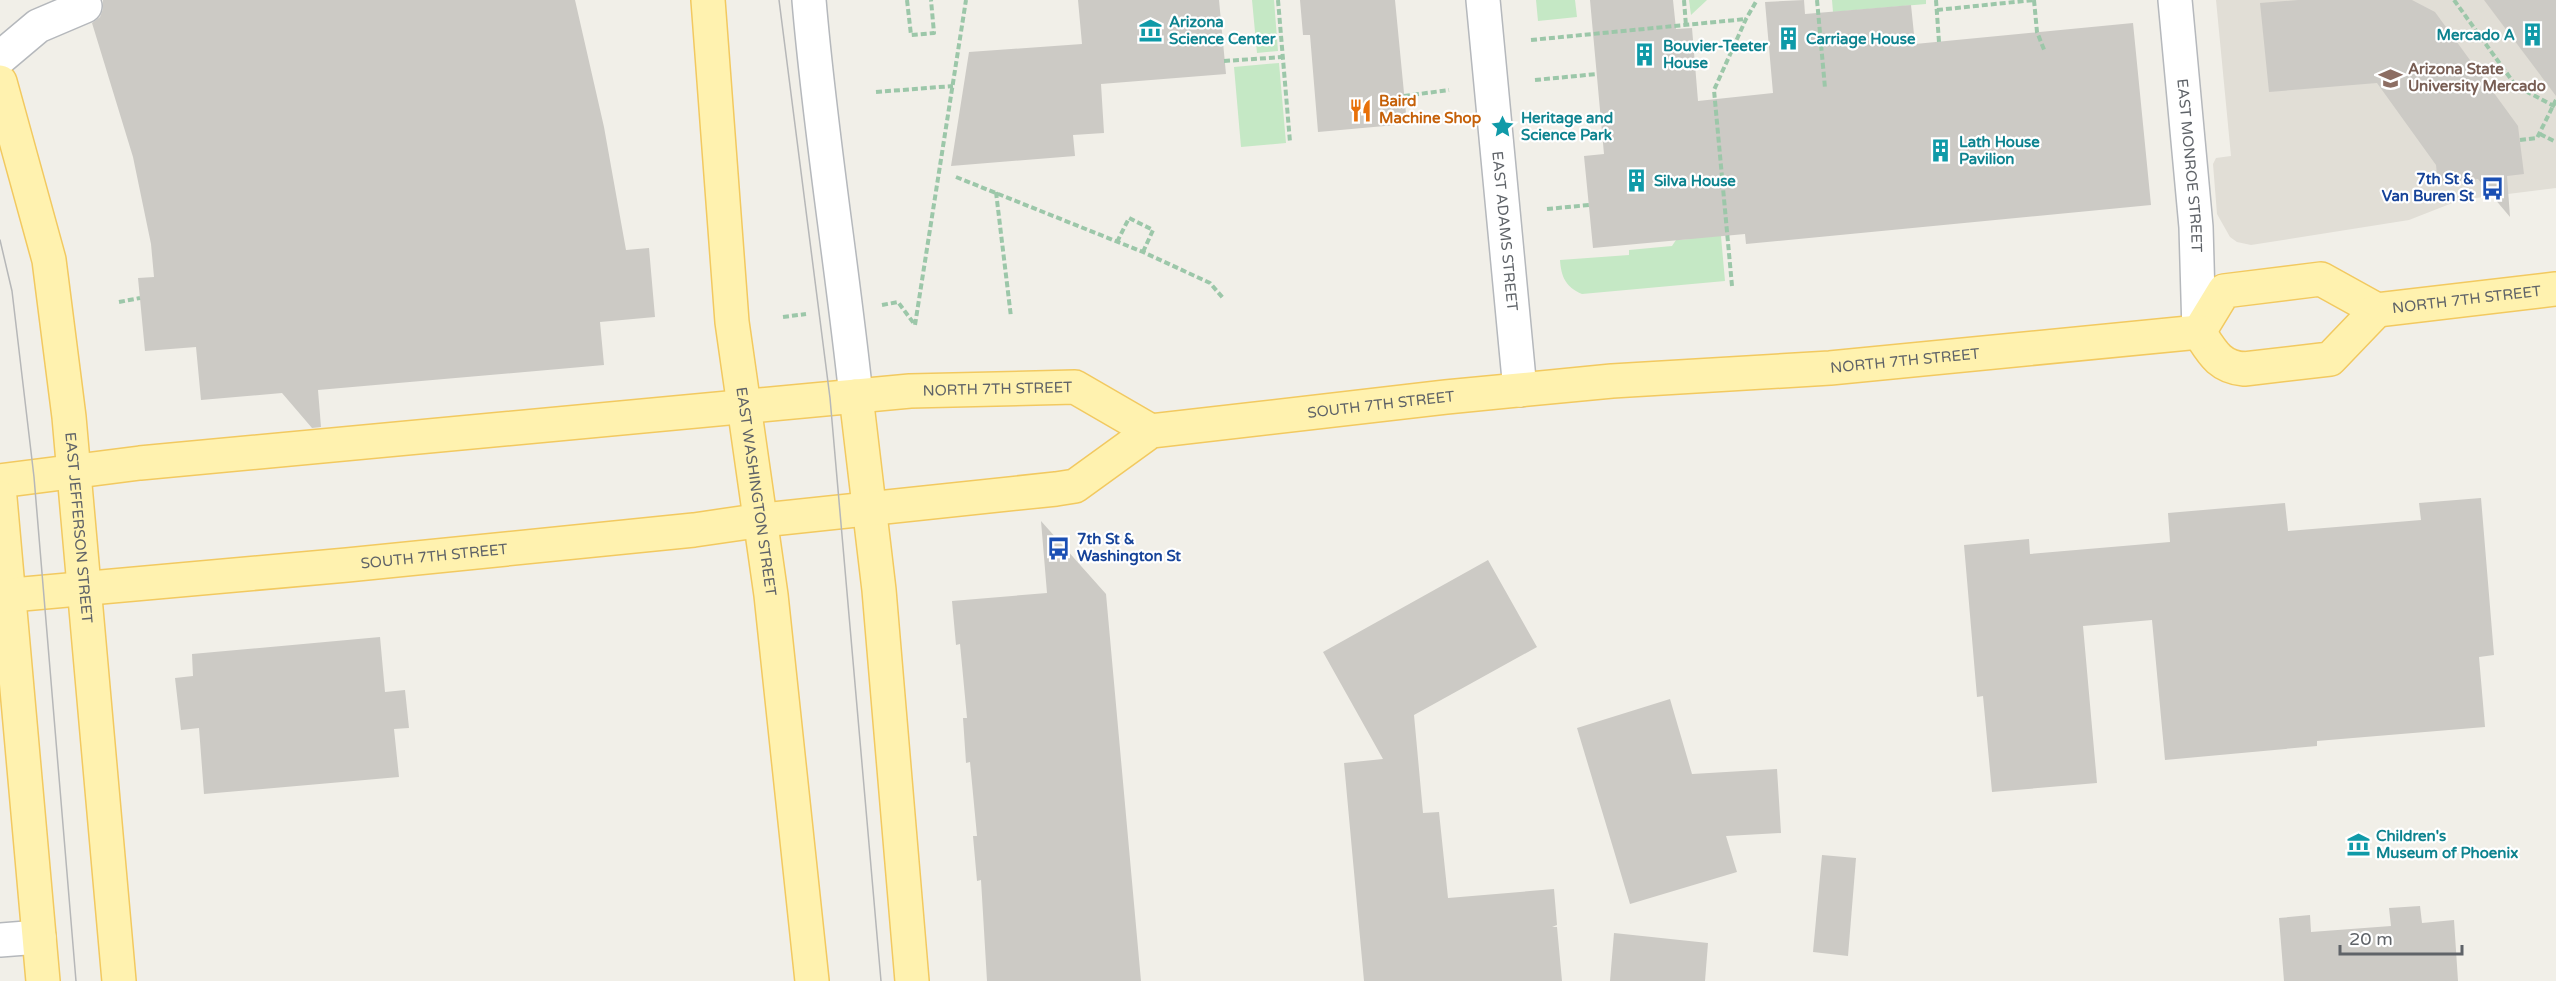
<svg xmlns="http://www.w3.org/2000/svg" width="2556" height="981" font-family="'Varela Round',sans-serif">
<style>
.education{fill:#e1ded6}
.green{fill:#c5e8c5}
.building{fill:#cccac5}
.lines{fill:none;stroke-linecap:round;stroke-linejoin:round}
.minor-casing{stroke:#b5b8bc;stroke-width:36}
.major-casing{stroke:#f2c960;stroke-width:36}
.path{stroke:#9cc7a9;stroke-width:4;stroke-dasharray:6 3;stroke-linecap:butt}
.minor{stroke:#fff;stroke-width:33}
.major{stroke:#fff2af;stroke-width:33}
.tram{stroke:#b6b7b8;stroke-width:1.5}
.path-bridge{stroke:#9cc7a9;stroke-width:4;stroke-dasharray:6 3;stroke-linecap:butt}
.labels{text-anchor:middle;stroke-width:4.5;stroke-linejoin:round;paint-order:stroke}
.culture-label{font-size:15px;font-weight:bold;fill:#0d838f;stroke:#fff;text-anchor:start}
.education-label{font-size:15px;font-weight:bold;fill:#785e54;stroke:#fff;text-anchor:start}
.food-label{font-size:15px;font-weight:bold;fill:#c56008;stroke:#fff;text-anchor:start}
.street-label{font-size:15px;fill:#5f6368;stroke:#fff}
.transit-label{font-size:15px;font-weight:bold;fill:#164399;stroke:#fff;text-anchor:end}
</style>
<rect width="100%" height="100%" fill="#f1efe8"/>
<!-- education -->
<path class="education" d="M 2216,0 L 2556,0 L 2556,188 L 2460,200 L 2409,220 L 2251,245 L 2237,242 L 2230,237 L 2217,214 L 2213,164 L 2216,158 L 2231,156 Z"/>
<!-- green -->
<g class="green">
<path d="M 1252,0 L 1274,0 L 1278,51 L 1257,53 Z"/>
<path d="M 1536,0 L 1575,0 L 1577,17 L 1538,21 Z"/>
<path d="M 1689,0 L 1707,0 L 1691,15 Z"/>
<path d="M 1832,0 L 1926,0 L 1926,4 L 1833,12 Z"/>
<path d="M 1279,63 L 1286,143 L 1241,147 L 1234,67 Z"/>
<path d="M 1720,225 L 1725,281 L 1582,294 C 1566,287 1561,277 1560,260 L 1629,255 L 1629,250 L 1672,246 L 1676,240 L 1690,239 L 1690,227 Z"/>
</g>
<!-- building -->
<g class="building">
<path d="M 103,0 L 575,0 L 604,127 L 626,250 L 649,248 L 655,317 L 600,322 L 604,365 L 318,390 L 321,427 L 312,428 L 282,393 L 201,400 L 196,347 L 145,351 L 138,278 L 154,277 L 151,244 L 133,157 L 92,23 L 100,17 L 103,9 Z"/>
<path d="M 1078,0 L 1219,0 L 1226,74 L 1101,84 L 1104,133 L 1073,135 L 1075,156 L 951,166 L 969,52 L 1082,44 Z"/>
<path d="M 1300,0 L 1395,0 L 1407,124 L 1318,132 L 1310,35 L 1303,35 Z"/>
<path d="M 1590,0 L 1673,0 L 1676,29 L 1692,28 L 1698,101 L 1773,93 L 1765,2 L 1804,0 L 1805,14 L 1911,5 L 1915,44 L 2133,23 L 2151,205 L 1746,244 L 1745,234 L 1593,248 L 1584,156 L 1604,154 Z"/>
<path d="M 2298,0 L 2412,0 L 2435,12 L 2518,126 L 2524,174 L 2507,176 L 2510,217 L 2478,179 L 2438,184 L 2436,165 L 2377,83 L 2269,92 L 2260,3 Z"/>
<path d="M 2484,0 L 2556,0 L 2556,96 Z"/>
<path d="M 2481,498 L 2494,655 L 2479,657 L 2485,727 L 2317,741 L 2317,746 L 2165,760 L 2152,620 L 2083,626 L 2097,783 L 1992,792 L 1983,696 L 1977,697 L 1964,545 L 2029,539 L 2030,554 L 2170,542 L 2168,513 L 2285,503 L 2288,531 L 2421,520 L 2419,503 Z"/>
<path d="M 1041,521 L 1106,594 L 1141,981 L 987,981 L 981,880 L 977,881 L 973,836 L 977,836 L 970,762 L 966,763 L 963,718 L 967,718 L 960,644 L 956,645 L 952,601 L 1047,593 Z"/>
<path d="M 1488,560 L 1537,647 L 1414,715 L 1423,813 L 1439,812 L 1448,898 L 1554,889 L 1557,925 L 1552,927 L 1557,927 L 1562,981 L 1364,981 L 1344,763 L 1383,759 L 1323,652 Z"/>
<path d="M 380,637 L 385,692 L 405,690 L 409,728 L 394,729 L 399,777 L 204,794 L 199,728 L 181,730 L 175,678 L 193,676 L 192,654 Z"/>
<path d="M 1670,699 L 1692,774 L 1777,769 L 1781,833 L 1726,836 L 1737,872 L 1630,904 L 1577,728 Z"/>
<path d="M 1822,855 L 1856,858 L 1848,956 L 1813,952 Z"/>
<path d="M 2420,906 L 2422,923 L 2454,920 L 2458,981 L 2284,981 L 2279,918 L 2310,915 L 2311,932 L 2391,926 L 2389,908 Z"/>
<path d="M 1614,933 L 1708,943 L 1705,981 L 1610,981 Z"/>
</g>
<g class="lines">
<defs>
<g id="minor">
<path d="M 809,0 C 820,132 842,264 856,396"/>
<path id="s1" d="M 1483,0 L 1520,390"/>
<path id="s2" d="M 2175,0 L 2196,227 L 2199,332"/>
<path d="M 0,58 L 38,26 L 85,6"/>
<path d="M 0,940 L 39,937"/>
</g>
<g id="major">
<path id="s3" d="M 708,0 L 732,322 L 771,595 L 812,981"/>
<path id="s4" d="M 0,82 L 49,260 L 69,417 L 119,981"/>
<path id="s5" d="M 2199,332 L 2224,291 L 2321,279 L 2377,310 L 2556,289"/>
<path d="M 2199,332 C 2212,352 2219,367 2244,369 L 2330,359 L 2377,310"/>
<path d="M 856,396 L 879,590 L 912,981"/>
<path id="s6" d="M 0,481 L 140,463 L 910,391 L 1075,387 L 1151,431"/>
<path d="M 0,498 L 43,981"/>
<path id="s7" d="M 0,596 L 347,565 L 694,530 L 762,520 L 1056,489 L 1075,486 L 1151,431 L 1446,397 L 1612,381 L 1830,368 L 2199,332"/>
</g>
</defs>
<!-- minor casing -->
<use href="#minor" class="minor-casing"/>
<!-- major casing -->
<use href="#major" class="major-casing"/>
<!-- path -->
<g class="path">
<path d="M 907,0 L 911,35 L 934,33 L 931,0"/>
<path d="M 1278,0 L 1290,142"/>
<path d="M 1684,0 L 1686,26"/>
<path d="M 1817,0 L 1825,88"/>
<path d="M 1936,0 L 1939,42"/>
<path d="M 2034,0 L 2037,32 L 2045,52"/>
<path d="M 2454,0 L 2516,86 L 2556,107"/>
<path d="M 1937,10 L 2034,0"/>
<path d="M 1531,40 L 1746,19"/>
<path d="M 1224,61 L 1283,57"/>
<path d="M 1535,80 L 1597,74"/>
<path d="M 876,92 L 953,86"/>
<path d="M 1404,96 L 1449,90"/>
<path d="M 2540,134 L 2556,142"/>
<path d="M 956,177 L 1143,252 L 1210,283 L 1223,298"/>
<path d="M 996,192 L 1011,317"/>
<path d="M 1547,209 L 1589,205"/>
<path d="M 1117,242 L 1129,218 L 1153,230 L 1143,252"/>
<path d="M 1732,286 L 1714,90 L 1746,19 L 1757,0"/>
<path d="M 119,302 L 140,298"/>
<path d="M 882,305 L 898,302 L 915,325 L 966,0"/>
<path d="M 783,317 L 806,314"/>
</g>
<!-- minor -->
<use href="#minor" class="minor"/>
<!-- major -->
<use href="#major" class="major"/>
<!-- tram -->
<g class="tram">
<path d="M 779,0 L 830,398 L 881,981"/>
<path d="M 0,240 L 12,291 L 34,477 L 76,981"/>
</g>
<!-- path-bridge -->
<path class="path-bridge" d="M 2520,140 L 2537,138 L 2556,100"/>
</g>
<!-- icons -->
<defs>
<symbol id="museum-bare" viewBox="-9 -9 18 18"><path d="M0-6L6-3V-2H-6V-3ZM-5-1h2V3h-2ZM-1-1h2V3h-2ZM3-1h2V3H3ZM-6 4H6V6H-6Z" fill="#0f9aa8" stroke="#fff" stroke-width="2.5" paint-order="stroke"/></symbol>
<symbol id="building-bare" viewBox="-9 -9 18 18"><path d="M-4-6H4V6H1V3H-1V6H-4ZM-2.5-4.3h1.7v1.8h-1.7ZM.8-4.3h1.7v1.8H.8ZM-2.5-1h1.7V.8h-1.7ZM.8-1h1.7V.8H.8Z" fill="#0f9aa8" stroke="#fff" stroke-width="2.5" paint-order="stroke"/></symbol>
<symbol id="university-bare" viewBox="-9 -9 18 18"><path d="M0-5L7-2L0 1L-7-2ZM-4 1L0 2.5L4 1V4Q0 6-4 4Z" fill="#8d6e63" stroke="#fff" stroke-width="2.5" paint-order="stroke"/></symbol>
<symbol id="restaurant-bare" viewBox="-9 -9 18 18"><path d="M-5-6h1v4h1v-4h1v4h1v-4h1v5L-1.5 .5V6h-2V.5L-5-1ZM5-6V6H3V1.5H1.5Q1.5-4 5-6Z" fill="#e8710a" stroke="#fff" stroke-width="2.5" paint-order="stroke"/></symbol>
<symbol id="sight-bare" viewBox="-9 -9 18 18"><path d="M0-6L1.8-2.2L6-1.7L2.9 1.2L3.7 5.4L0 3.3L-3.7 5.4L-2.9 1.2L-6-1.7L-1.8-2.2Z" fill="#0f9aa8" stroke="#fff" stroke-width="2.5" paint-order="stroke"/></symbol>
<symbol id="bus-bare" viewBox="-9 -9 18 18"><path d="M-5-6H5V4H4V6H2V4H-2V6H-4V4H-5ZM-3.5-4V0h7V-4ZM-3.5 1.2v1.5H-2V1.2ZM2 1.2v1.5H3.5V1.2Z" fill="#1a4fb4" stroke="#fff" stroke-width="2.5" paint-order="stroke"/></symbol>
</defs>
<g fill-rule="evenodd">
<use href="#museum-bare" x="1134" y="14" width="33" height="33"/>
<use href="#building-bare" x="2516" y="18" width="33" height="33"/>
<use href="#building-bare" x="1772" y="22" width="33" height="33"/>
<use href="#building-bare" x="1628" y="38" width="33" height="33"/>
<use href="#university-bare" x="2374" y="62" width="33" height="33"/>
<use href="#restaurant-bare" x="1344" y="94" width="33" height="33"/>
<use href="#sight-bare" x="1486" y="110" width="33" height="33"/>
<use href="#building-bare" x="1924" y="134" width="33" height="33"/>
<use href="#building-bare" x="1620" y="164" width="33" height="33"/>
<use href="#bus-bare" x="2476" y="172" width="33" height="33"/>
<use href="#bus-bare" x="1042" y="532" width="33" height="33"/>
<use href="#museum-bare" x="2342" y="828" width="33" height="33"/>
</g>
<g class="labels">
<!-- culture labels -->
<g class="culture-label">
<text x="1169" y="27">Arizona<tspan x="1169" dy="17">Science Center</tspan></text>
<text x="2515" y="40" text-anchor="end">Mercado A</text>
<text x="1806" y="44">Carriage House</text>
<text x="1663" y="51">Bouvier-Teeter<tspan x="1663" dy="17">House</tspan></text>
<text x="1521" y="123">Heritage and<tspan x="1521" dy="17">Science Park</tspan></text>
<text x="1959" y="147">Lath House<tspan x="1959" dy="17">Pavilion</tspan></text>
<text x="1654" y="186">Silva House</text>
<text x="2376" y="841">Children's<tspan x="2376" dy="17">Museum of Phoenix</tspan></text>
</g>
<!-- education labels -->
<g class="education-label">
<text x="2408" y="74">Arizona State<tspan x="2408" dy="17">University Mercado</tspan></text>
</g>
<!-- food labels -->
<g class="food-label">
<text x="1379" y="106">Baird<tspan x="1379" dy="17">Machine Shop</tspan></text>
</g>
<!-- street labels -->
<g class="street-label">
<text dy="5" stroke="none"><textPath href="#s2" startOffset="166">EAST MONROE STREET</textPath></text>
<text dy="5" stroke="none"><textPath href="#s1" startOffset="232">EAST ADAMS STREET</textPath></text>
<text dy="5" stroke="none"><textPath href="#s5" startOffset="300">NORTH 7TH STREET</textPath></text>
<text dy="5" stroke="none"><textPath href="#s7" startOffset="1932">NORTH 7TH STREET</textPath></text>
<text dy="5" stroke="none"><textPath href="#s6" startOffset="1002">NORTH 7TH STREET</textPath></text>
<text dy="5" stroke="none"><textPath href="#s7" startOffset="1406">SOUTH 7TH STREET</textPath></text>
<text dy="5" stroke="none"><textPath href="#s3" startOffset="494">EAST WASHINGTON STREET</textPath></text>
<text dy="5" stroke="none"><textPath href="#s4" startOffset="454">EAST JEFFERSON STREET</textPath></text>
<text dy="5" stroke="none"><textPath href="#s7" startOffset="436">SOUTH 7TH STREET</textPath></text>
</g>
<!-- transit labels -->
<g class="transit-label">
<text x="2474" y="184">7th St &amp;<tspan x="2474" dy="17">Van Buren St</tspan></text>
<text x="1077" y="544" text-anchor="start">7th St &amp;<tspan x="1077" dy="17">Washington St</tspan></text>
</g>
</g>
<!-- scale -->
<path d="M2340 945v9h122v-9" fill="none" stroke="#5f6368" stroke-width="3"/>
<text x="2349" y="945" font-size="18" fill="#5f6368" stroke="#ffffff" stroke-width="4.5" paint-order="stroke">20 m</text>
</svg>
